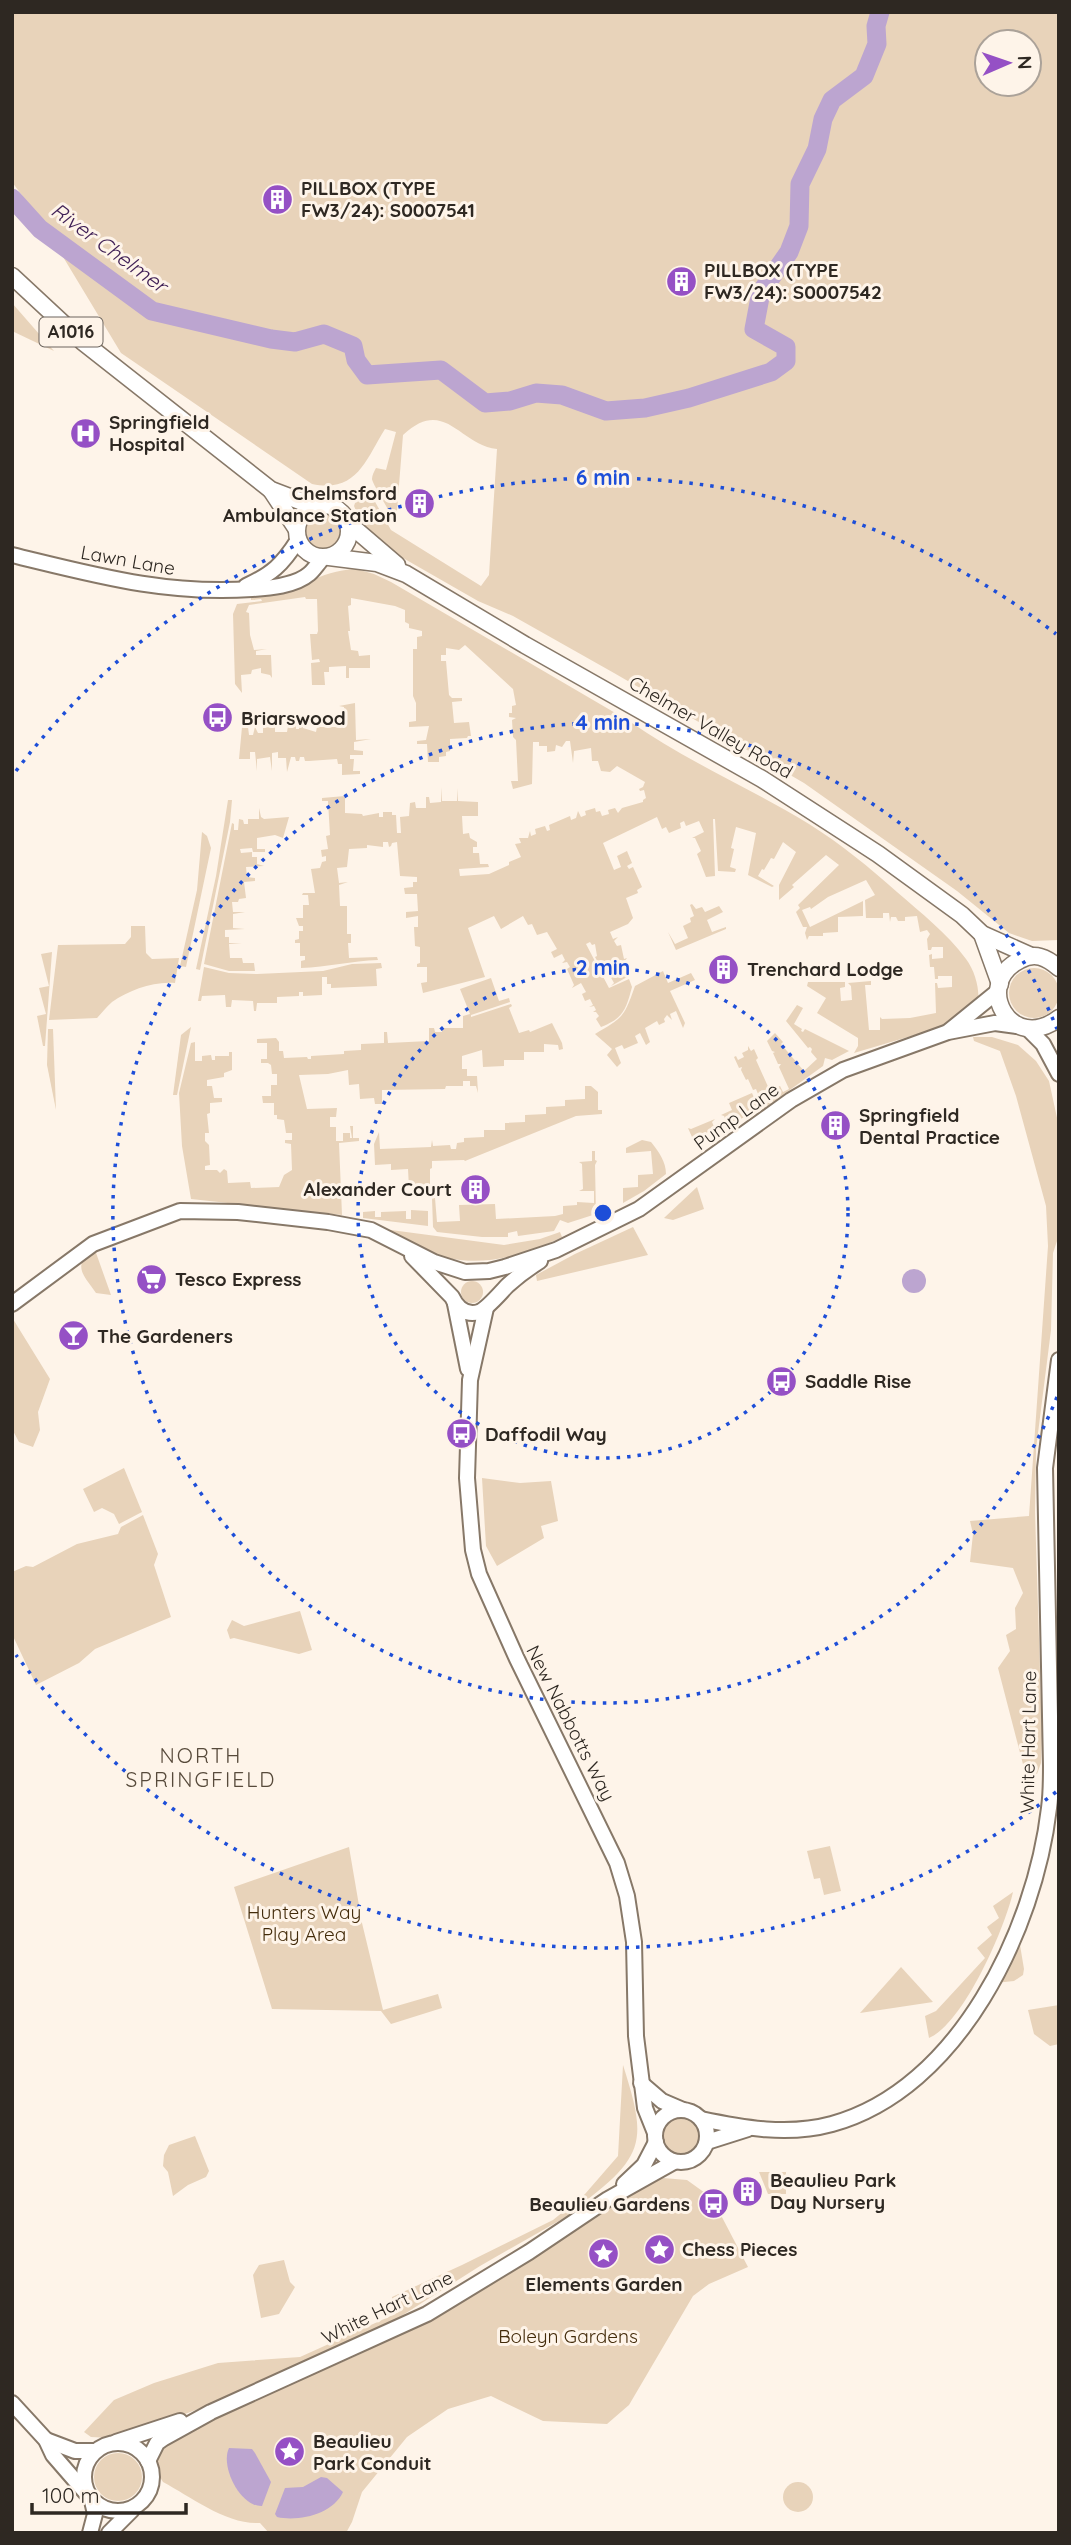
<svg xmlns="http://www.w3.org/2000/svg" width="1071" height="2545" font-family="Quicksand,sans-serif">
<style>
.green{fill:#e8d3ba;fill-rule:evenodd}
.water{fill:#bca5d0}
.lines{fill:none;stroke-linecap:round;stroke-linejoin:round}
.river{stroke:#bca5d0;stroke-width:19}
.secondary-casing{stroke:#877868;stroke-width:18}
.primary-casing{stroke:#877868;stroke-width:19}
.secondary{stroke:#fff;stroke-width:14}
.primary{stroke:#fff;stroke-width:16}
.ring{fill:none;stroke:#1d4ed8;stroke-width:3.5;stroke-dasharray:3.5 7}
.labels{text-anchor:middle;stroke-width:6;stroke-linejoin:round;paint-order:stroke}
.shield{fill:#fef4e9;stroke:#6c655e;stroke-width:2}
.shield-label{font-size:18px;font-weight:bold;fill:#2e2822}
.poi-label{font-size:19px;font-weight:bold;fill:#2e2822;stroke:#fef4e9;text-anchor:start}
.street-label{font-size:19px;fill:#2e2822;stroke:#fef4e9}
.park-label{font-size:19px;fill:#432b0a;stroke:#fef4e9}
.water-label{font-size:21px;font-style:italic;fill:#3f1f55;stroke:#fef4e9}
.neighbourhood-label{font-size:21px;letter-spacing:2px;fill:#574a3b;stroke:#fef4e9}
.centre{fill:#1d4ed8;stroke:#fef4e9;stroke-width:3.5}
.ring-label{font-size:21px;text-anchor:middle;font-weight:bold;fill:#1d4ed8;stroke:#fef4e9;stroke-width:6;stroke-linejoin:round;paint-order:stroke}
</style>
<rect width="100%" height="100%" fill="#fef4e9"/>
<!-- green -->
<g class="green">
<path d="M 12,12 L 1059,12 L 1059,940 L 1032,941 L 1009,933 L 957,891 L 804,783 L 614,673 L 513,616 L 478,601 L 396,554 L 368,531 L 357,513 L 354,506 L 356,500 L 360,497 L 369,496 L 374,500 L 391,530 L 481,586 L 489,575 L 497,449 C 459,445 445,396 403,435 L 396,523 C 393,517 372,483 372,479 C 372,475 374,472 376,468 L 386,470 L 396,432 L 385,429 C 365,461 357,493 312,484 L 121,353 L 42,222 L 12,182 ZM 987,42 L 1029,42 L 1029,84 L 987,84 Z"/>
<path d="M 12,303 L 54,351 L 12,331 Z"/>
<circle cx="323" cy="531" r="19"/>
<path d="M 356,569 L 374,574 L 391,582 L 629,721 C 686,761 750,788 809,824 C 841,844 869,867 897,892 C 921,913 947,933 966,959 C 975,971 980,989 978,1004 L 955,1020 L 938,1028 L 854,1053 L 858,1046 L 858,1038 L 817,1013 L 826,998 L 807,986 L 808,982 L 845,982 L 845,987 L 840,988 L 841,1001 L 852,1000 L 851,986 L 848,983 L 871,981 L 871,985 L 865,985 L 869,1030 L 880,1030 L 880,1017 L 882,1019 L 910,1018 L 936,1013 L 935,983 L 937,983 L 938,988 L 952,987 L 952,976 L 938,976 L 938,979 L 935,979 L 934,967 L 930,967 L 929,955 L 932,954 L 932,959 L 943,958 L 943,947 L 932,947 L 931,950 L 928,950 L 927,939 L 930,934 L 927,930 L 920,932 L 917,916 L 905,917 L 905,921 L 898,921 L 896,917 L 891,917 L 890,922 L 889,913 L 883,913 L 883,918 L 866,918 L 865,900 L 875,895 L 866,880 L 828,897 L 811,909 L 810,907 L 802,910 L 810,927 L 863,901 L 863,916 L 838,917 L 838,932 L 823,933 L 823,936 L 809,936 L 807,940 L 805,933 L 807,927 L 803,927 L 796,912 L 800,908 L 798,905 L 839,865 L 826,855 L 792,885 L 794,887 L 779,900 L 779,885 L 796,852 L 783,842 L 774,859 L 771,858 L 764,870 L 762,869 L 758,876 L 774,886 L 772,887 L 748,875 L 756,833 L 736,827 L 731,848 L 734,849 L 730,867 L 736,869 L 735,872 L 718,871 L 715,819 L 713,819 L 715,876 L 706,877 L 697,854 L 701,851 L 695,838 L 692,838 L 704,832 L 699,821 L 686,826 L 684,821 L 680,823 L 681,828 L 669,833 L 666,827 L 662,829 L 657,817 L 603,843 L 614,870 L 621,867 L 617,856 L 627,851 L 632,863 L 627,866 L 629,869 L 633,867 L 642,887 L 637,890 L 638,893 L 626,898 L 633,918 L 628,924 L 610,932 L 613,939 L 618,937 L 614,941 L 617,946 L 621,945 L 624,959 L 627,958 L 624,962 L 627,967 L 631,967 L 626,969 L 629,976 L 611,986 L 614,983 L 609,974 L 605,975 L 595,957 L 597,956 L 595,944 L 592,945 L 590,942 L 586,944 L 609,988 L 629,979 L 632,987 C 626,1009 624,1018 601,1027 L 596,1019 L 599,1016 L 596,1012 L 593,1012 L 596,1010 L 594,1006 L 589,1007 L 593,1005 L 590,999 L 585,1001 L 582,994 L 586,992 L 581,983 L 572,988 L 574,985 L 567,969 L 570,967 L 567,962 L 562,963 L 565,960 L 562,954 L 554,958 L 551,952 L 557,949 L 547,932 L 537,935 L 532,924 L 528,925 L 523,916 L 501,929 L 494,916 L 468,928 L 485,977 L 423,993 L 421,983 L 427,982 L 427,967 L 417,967 L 417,964 L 420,963 L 420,947 L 415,946 L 414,927 L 418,927 L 418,916 L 406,918 L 406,912 L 418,911 L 417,894 L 405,894 L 404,888 L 413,887 L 413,882 L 417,882 L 417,877 L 400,876 L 397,842 L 392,843 L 391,846 L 389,847 L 388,842 L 383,842 L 383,847 L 367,845 L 367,848 L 349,849 L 347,867 L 337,868 L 339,883 L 348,882 L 339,885 L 340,906 L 347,906 L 347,934 L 351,934 L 351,943 L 348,943 L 349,958 L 377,957 L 378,960 C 352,961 327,967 301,968 L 301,961 L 305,960 L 305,956 L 300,956 L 300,943 L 295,943 L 295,940 L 299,939 L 299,931 L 303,931 L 303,926 L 299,926 L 296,918 L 303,918 L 303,905 L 309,905 L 308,895 L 302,895 L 303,893 L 315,893 L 311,869 L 320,868 L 322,862 L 326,861 L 326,856 L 322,857 L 321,850 L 328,849 L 326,836 L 330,835 L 328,801 L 322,801 L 322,798 L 345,796 L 345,813 L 362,814 L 363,816 L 379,813 L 379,817 L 383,817 L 383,812 L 392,812 L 392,815 L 396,815 L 397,833 L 401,833 L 400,817 L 409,816 L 410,803 L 415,802 L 416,808 L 426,808 L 426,797 L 429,797 L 430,803 L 441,802 L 441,787 L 442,801 L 457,801 L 457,788 L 458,801 L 478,802 L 478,816 L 462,816 L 463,834 L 469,833 L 470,838 L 477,842 L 477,847 L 473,847 L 473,853 L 479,853 L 480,864 L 488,864 L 489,867 L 459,869 L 460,876 L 489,874 L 509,865 L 509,862 L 521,857 L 515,844 L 521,843 L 519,838 L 528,838 L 530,831 L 531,836 L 536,834 L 535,829 L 545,826 L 547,831 L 550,830 L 549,825 L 570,816 L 571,820 L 576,818 L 578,811 L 581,817 L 586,815 L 585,811 L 595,808 L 596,812 L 600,811 L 602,816 L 609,814 L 608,810 L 615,808 L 618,813 L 622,808 L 643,802 L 643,800 L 646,798 L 644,790 L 640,791 L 639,789 L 643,787 L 645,782 L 617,766 L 610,772 L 601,771 L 598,761 L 592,761 L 591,748 L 574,751 L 573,763 L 570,741 L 566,741 L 562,747 L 556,745 L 555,751 L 547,752 L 547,746 L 539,746 L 539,742 L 533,742 L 532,784 L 513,789 L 511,781 L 518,781 L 516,740 L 513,737 L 512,720 L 516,718 L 509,717 L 509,713 L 512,713 L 512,706 L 516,705 L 513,689 L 465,645 L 459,650 L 446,648 L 446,655 L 441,655 L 441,661 L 446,661 L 449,695 L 452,698 L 462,698 L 462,701 L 452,702 L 454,723 L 469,722 L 471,736 L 468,736 L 467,738 L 450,739 L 450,751 L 446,752 L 446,756 L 439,757 L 439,762 L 428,762 L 427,744 L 417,744 L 417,741 L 426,740 L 429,726 L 409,727 L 409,722 L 416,721 L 416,703 L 413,696 L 413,649 L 417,649 L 417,637 L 422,636 L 422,631 L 409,628 L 409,624 L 405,622 L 405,610 L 395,606 L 351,598 L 351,605 L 348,606 L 350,631 L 348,631 L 351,650 L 358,651 L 359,656 L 370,655 L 370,668 L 349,668 L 349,678 L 346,678 L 346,666 L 329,667 L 329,672 L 324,672 L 325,685 L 312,685 L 311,663 L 320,662 L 319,659 L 312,660 L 310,634 L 317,634 L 318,631 L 317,599 L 306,599 L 305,597 L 249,605 L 246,612 L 249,613 L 250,635 L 254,650 L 267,649 L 256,651 L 256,655 L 271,655 L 272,678 L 270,675 L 261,673 L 261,668 L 252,670 L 251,674 L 241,675 L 242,693 L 235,684 L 233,614 L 237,604 L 262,601 L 261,599 L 251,600 L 251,596 C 270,594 289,589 307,582 C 324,575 336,570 356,569 Z"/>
<path d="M 355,703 L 356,740 L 371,739 L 354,742 L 354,750 L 363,751 L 363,755 L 350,755 L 350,759 L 354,759 L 353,771 L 360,771 L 360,774 L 342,775 L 342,764 L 338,764 L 337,759 L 309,761 L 305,761 L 304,757 L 300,757 L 299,761 L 296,761 L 295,757 L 291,757 L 287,772 L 286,758 L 278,758 L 278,752 L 272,753 L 272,771 L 270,757 L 257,759 L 257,771 L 255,752 L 250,752 L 250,759 L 239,759 L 242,727 L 248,727 L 249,735 L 253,735 L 255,727 L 258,733 L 263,733 L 263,728 L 275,726 L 275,732 L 287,732 L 288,726 L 296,725 L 296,729 L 299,729 L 299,716 L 302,716 L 303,728 L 316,732 L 317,727 L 338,727 L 340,714 L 344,713 L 344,707 L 339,706 Z"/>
<path d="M 228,800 L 232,800 L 230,822 L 200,970 L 196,969 L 216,876 Z"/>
<path d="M 259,808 L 261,817 L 264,819 L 289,817 L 283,838 L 275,835 L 257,838 L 257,849 L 265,849 L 265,852 L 253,852 L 252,848 L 240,849 L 241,853 L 252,852 L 252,857 L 257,857 L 257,864 L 264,866 L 246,867 L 247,877 L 255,878 L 255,881 L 244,882 L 246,898 L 239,899 L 238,902 L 232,902 L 233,912 L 245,912 L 233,914 L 233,928 L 245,929 L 225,930 L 225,937 L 229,937 L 229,943 L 242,943 L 229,944 L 230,958 L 242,958 L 243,963 L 254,963 L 255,971 L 229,971 L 204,964 L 232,823 L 234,824 L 234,830 L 238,830 L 239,819 L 243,820 L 244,824 L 248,824 L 248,819 L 259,819 Z"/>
<path d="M 202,832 L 207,836 L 211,848 L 186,967 L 180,966 L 197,890 Z"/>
<path d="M 692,904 L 696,909 L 702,907 L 705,912 L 719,906 L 723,912 L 707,920 L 712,932 L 726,927 L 726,929 L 676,950 L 668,932 L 675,944 L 688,938 L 683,926 L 691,922 L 690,918 L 694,916 L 690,905 Z"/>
<path d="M 131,926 L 145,926 L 146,953 L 152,959 L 179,958 L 175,983 C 154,981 129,990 112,1002 C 106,1007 102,1013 97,1018 L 49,1020 L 58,945 L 125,944 L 131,937 Z"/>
<path d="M 52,952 L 45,1046 L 43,1046 L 37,1016 L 46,1014 L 39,988 L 49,986 L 41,954 Z"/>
<path d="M 381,963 L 382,968 L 376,969 L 377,986 L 331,988 L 331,984 L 327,984 L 327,977 L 322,977 L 322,995 L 303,996 L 303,992 L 299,992 L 299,996 L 277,997 L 277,1003 L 257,1003 L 256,1011 L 254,1011 L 253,1001 L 232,1000 L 231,1007 L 226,1007 L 225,995 L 202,996 L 201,1001 L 198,1001 L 204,967 L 229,973 L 257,974 L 323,971 L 352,964 Z"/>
<circle cx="1034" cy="993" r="25"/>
<path d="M 663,971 L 668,983 L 691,973 L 695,980 L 670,991 L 685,1023 L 683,1028 L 676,1011 L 670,1014 L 672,1020 L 667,1015 L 664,1019 L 665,1022 L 659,1025 L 657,1021 L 645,1028 L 650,1042 L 646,1045 L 640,1033 L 635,1036 L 638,1043 L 624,1049 L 622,1045 L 615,1048 L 621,1063 L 617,1067 L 607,1055 L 612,1049 L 595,1034 C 624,1017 624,1017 635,986 Z"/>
<path d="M 491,978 L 499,1001 L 509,998 L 510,1002 L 471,1015 L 471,1017 L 511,1004 L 512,1006 L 509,1008 L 519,1033 L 529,1030 L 530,1032 L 552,1023 L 562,1043 L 563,1049 L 559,1050 L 558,1045 L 544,1044 L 544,1052 L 524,1052 L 524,1060 L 504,1060 L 504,1066 L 483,1067 L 482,1050 L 462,1056 L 462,1069 L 467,1069 L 467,1076 L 477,1076 L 478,1093 L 476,1086 L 470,1086 L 470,1081 L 463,1081 L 463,1086 L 446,1086 L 445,1089 L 382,1090 L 382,1104 L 375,1104 L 374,1098 L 360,1099 L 359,1084 L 349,1085 L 348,1070 L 328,1074 L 299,1075 L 307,1109 L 337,1108 L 336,1117 L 330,1117 L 330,1127 L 336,1127 L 336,1141 L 343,1141 L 343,1133 L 350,1133 L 350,1138 L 352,1138 L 350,1126 L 353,1126 L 353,1138 L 359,1138 L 359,1141 L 339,1143 L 342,1215 L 191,1199 L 182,1146 L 179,1093 L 191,1043 L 195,1042 L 195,1061 L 202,1061 L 202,1056 L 211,1055 L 212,1060 L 215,1060 L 215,1056 L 229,1056 L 229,1052 L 232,1052 L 232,1070 L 224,1073 L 224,1077 L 207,1080 L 207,1086 L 212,1086 L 214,1098 L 222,1098 L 222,1102 L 210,1103 L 210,1113 L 207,1114 L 209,1133 L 205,1133 L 205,1141 L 209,1145 L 210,1165 L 205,1166 L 205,1170 L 217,1170 L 220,1173 L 224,1169 L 227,1171 L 228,1183 L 250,1182 L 251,1188 L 279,1187 L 284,1175 L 292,1170 L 291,1144 L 285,1143 L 285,1140 L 292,1140 L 292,1133 L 286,1133 L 284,1120 L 277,1119 L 277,1115 L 274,1115 L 274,1103 L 263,1103 L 262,1096 L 271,1096 L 271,1085 L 277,1085 L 277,1074 L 272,1074 L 271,1065 L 268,1063 L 261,1063 L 261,1059 L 267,1059 L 267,1043 L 257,1043 L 257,1039 L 276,1038 L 279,1042 L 279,1051 L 283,1051 L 284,1058 L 307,1057 L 308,1059 L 311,1059 L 311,1056 L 344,1054 L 344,1051 L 361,1050 L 361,1044 L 384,1043 L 384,1032 L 387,1032 L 388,1043 L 429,1041 L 429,1028 L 434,1028 L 435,1032 L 442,1032 L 442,1028 L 463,1028 L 463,1016 L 470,1014 L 460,989 Z"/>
<path d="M 797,1005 L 803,1008 L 794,1024 L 802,1029 L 801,1031 L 803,1032 L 805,1029 L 849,1051 L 832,1060 L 825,1058 L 823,1066 L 762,1110 L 760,1103 L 764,1101 L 761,1093 L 758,1094 L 756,1089 L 753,1090 L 748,1079 L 746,1080 L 741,1070 L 742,1067 L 739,1068 L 734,1057 L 736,1056 L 738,1060 L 744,1057 L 742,1053 L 748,1050 L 748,1046 L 751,1051 L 754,1049 L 758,1058 L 756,1060 L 770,1091 L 780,1086 L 783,1092 L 789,1089 L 779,1067 L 781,1064 L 778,1064 L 773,1053 L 775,1052 L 772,1051 L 767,1041 L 775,1033 L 783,1042 L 781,1044 L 804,1071 L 817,1059 L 811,1052 L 812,1049 L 810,1047 L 808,1048 L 786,1021 Z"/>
<path d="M 191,1027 L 177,1095 L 173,1095 L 181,1035 Z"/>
<path d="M 48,1029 L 53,1029 L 56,1110 L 47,1065 Z"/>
<path d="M 973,1037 L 992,1037 L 1018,1045 L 1036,1061 L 1049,1081 L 1059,1127 L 1059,1235 L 1053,1253 L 1051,1330 L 1036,1449 L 1035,1512 L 1042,1735 L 1041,1763 L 1037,1774 L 1032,1776 L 1025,1772 L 998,1668 L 1010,1651 L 1006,1635 L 1016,1629 L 1015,1608 L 1023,1593 L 1013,1568 L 970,1562 L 973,1534 L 970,1521 L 1029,1516 L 1048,1246 L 1046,1206 L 1016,1096 L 1000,1051 L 974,1041 Z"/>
<path d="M 585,1086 L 591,1086 L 598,1092 L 598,1110 L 602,1110 L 602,1114 L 576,1116 L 465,1161 L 464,1160 L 432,1161 L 432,1168 L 430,1169 L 430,1187 L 409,1188 L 408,1169 L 391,1170 L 391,1164 L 375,1165 L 374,1144 L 379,1132 L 380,1149 L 431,1147 L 432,1140 L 433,1146 L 450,1145 L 451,1149 L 456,1149 L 457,1143 L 464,1142 L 464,1138 L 484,1137 L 484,1130 L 505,1130 L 505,1123 L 525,1122 L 525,1115 L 546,1114 L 546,1107 L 565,1106 L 565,1100 L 585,1099 Z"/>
<path d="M 752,1093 L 759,1109 L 737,1121 L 737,1125 L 730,1130 L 724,1116 L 721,1115 L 732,1110 L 729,1103 Z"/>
<path d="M 715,1119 L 712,1122 L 718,1136 L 696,1146 L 688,1128 L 691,1129 Z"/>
<path d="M 642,1140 L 651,1142 C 659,1152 666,1162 666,1174 L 644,1191 L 623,1203 L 623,1188 L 638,1187 L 638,1175 L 653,1174 L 651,1151 L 626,1153 L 626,1148 Z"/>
<path d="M 592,1151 L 595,1151 L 595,1160 L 597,1161 L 595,1165 L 596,1214 L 568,1223 L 560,1220 L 554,1231 L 518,1236 L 517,1231 L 508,1233 L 508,1237 L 482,1237 L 437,1232 L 433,1227 L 432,1198 L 435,1198 L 437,1222 L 460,1221 L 459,1205 L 495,1204 L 496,1219 L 555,1216 L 563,1214 L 563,1206 L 577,1205 L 577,1202 L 594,1203 L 594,1191 L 579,1191 L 583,1189 L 582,1164 L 579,1162 L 592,1161 Z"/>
<path d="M 697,1187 L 704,1209 L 673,1220 L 664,1218 Z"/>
<path d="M 411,1210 L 428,1211 L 428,1226 L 363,1218 L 363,1212 L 375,1211 L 375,1217 L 381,1217 L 381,1212 L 406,1211 L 406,1219 L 411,1219 Z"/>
<path d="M 633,1227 L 648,1255 L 537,1281 L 536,1275 L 575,1254 Z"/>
<path d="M 391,1230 L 504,1245 L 540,1239 L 560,1232 L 562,1237 C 520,1258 473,1270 427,1252 C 414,1247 402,1238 389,1232 Z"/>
<path d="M 95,1250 L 111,1295 L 96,1293 C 83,1274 71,1265 95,1250 Z"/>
<circle cx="472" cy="1292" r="11"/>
<path d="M 13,1319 L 50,1379 L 38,1412 L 40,1430 L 33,1447 L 19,1442 L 12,1429 Z"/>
<path d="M 124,1468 L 142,1512 L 119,1524 L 114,1514 L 102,1508 L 94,1512 L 83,1489 Z"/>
<path d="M 482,1478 L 520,1483 L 551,1481 L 558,1521 L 541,1526 L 544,1538 L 497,1566 L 486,1546 Z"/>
<path d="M 143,1515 L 158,1554 L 154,1565 L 171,1617 L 95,1649 L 79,1663 L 36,1685 L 12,1634 L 12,1572 L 26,1566 L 33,1567 L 77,1544 L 118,1534 L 121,1527 Z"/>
<path d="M 300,1611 L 312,1650 L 299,1654 L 234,1638 L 230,1639 L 227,1630 L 232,1620 L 244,1626 Z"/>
<path d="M 830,1846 L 841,1891 L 824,1895 L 820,1878 L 814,1879 L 807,1851 Z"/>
<path d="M 349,1847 L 362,1923 L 383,2010 L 438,1994 L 442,2008 L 391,2024 L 381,2011 L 272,2009 L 234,1887 Z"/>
<path d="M 1013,1892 C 1005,1928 964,2023 929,2038 L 925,2016 L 936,2011 L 985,1958 L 977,1948 L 992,1935 L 987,1927 L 999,1918 L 993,1906 Z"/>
<path d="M 1018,1933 L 1024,1969 L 1023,1975 L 1014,1981 L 995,1983 Z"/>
<path d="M 901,1967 L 933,2002 L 860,2013 Z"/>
<path d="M 1059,2005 L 1059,2044 L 1050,2046 L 1034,2034 L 1028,2010 Z"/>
<path d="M 623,2065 C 646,2138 647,2155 583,2203 L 585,2206 L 480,2266 L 395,2320 L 242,2392 L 180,2416 L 109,2438 L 91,2437 L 84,2432 L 114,2400 L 154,2383 L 218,2363 L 300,2357 L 393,2315 L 392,2297 L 462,2265 L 553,2220 L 585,2194 L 618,2156 Z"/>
<circle cx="681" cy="2136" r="20"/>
<path d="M 195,2136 L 209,2171 L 206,2177 L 188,2185 L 173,2196 L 168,2172 L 163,2166 L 164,2155 L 169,2145 Z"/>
<path d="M 759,2172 L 786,2172 L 786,2194 L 768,2194 Z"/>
<path d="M 663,2178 L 687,2180 L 712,2198 L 748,2267 L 709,2284 L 693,2296 L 629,2405 L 607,2424 L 543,2421 L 491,2396 L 448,2409 L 407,2437 L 362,2492 L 352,2522 L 346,2533 L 269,2533 L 260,2523 C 227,2525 191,2497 163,2482 L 158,2474 L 155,2464 L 164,2447 L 212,2419 L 358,2355 L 464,2298 L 646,2183 Z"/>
<path d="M 284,2260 L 290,2282 L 295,2287 L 279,2314 L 261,2318 L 253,2275 L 259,2265 Z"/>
<circle cx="118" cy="2477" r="24"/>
<circle cx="798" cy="2497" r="15"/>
</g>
<!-- water -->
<g class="water">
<circle cx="914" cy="1281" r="12"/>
<path d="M 229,2448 L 252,2449 L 255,2453 L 271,2482 L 262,2506 C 240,2507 220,2466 229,2448 Z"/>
<path d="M 321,2477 L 327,2478 L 343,2492 C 333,2514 299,2522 277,2517 L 275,2514 L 285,2488 L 303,2487 Z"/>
</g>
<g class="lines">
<!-- river -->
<path class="river" d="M 12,198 L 40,229 L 152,311 L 271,339 L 295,342 L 324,334 L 353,346 L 356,360 L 367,375 L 441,370 L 485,403 L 510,401 L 536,393 L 562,395 L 606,411 L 645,408 L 689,398 L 771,372 L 786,361 L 786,347 L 754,329 L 761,292 L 789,252 L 799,226 L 800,184 L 817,149 L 823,119 L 832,100 L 864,76 L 877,44 L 876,26 L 880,12"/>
<defs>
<g id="secondary">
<path d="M 12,555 C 95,575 165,595 252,589 C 269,588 295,586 309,574 C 314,570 318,563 323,558"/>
<path d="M 246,586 C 272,574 282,565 298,540"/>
<path d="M 1028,1029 L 1043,1044 L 1059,1074"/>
<path d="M 949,1031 L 997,992"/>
<path d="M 412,1256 L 452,1297 C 457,1308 466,1316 479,1312 C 487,1309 501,1292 508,1285 C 518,1276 529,1268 540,1261"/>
<path d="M 12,1304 L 93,1244 L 180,1211 L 238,1212 L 328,1222 L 371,1230 L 434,1262 L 465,1272 L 489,1271 L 505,1267 L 556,1250 L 639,1209 L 791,1100 L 843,1070 L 948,1032 L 995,1023 L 1017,1026"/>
<path d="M 455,1304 L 468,1369"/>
<path d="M 486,1308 L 470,1380 L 467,1478 L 473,1550 L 479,1574 L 517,1659 L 617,1863 L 627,1896 L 634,1942 L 636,2036 L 645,2108 L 655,2133"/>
<path d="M 641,2083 L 662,2101 L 683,2110"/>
<circle cx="681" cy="2136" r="26"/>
<path d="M 701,2119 C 744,2128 788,2136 832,2124 C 959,2089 1035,1929 1049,1808 C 1051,1794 1051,1780 1051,1766 L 1045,1468 L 1059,1360"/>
<path d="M 707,2142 L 748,2129"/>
<path d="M 624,2184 L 644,2165 L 656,2142"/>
<path d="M 12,2403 L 46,2440 L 53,2455 L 86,2493"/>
<path d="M 46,2440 L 75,2451 L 95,2451"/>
<path d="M 116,2442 L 180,2421"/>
<circle cx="118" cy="2477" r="34"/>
<path d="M 148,2461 L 157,2443 L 164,2438 L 211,2412 L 427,2314 L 529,2252 L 608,2199 L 674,2162"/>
<path d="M 90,2533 L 95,2514 L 92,2501"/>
<path d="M 109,2533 L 132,2510"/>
</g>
<g id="primary">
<path d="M 12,276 L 83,342 L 271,490 L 313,506"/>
<path d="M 271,490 L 296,528"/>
<circle cx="323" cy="531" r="26"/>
<path d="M 348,523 L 397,565"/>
<path d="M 329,557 L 377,563 L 406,574 L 525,645 L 762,779 L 878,854 L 962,915 L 982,934 L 1029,955"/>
<path d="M 982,934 L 1000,984"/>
<path d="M 1059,968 C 1046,957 1035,952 1020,960 C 972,984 1011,1055 1059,1018"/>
</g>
</defs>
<!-- secondary casing -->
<use href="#secondary" class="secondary-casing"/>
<!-- primary casing -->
<use href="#primary" class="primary-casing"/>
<!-- secondary -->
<use href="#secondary" class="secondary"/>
<!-- primary -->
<use href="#primary" class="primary"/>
</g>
<!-- distance rings -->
<g class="ring">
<circle cx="603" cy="1213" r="245"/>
<path d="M1057 1397A490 490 0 1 1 1057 1029"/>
<path d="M1056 1792A735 735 0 0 1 16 1655M16 771A735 735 0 0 1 1056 634"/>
</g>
<!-- icons -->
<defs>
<symbol id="building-disc" viewBox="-11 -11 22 22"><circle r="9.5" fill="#9550c5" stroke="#fef4e9"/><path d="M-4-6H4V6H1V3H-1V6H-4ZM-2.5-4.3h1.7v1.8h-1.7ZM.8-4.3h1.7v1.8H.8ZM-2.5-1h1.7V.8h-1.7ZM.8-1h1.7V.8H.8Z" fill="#fff"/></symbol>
<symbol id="hospital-disc" viewBox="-11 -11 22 22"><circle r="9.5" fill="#9550c5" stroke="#fef4e9"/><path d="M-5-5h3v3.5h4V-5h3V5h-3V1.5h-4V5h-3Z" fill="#fff"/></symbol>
<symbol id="bus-disc" viewBox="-11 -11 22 22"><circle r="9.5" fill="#9550c5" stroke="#fef4e9"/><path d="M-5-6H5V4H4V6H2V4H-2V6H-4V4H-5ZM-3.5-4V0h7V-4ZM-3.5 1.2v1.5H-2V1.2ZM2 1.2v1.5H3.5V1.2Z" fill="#fff"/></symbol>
<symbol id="supermarket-disc" viewBox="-11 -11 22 22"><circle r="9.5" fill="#9550c5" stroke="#fef4e9"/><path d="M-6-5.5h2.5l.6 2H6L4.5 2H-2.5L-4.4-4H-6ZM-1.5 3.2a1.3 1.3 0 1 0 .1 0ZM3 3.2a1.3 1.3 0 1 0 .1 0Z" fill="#fff"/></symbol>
<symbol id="bar-disc" viewBox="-11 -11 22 22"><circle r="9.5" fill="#9550c5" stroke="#fef4e9"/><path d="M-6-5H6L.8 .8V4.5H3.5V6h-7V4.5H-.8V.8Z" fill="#fff"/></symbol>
<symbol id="sight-disc" viewBox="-11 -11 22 22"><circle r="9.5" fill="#9550c5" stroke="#fef4e9"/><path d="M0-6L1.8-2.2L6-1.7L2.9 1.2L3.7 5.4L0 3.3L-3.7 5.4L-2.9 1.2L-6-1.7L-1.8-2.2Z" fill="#fff"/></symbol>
</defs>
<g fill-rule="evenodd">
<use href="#building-disc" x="260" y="182" width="35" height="35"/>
<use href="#building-disc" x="664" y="264" width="35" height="35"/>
<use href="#hospital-disc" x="68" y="416" width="35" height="35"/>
<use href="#building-disc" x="402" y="486" width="35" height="35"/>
<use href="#bus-disc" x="200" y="700" width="35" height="35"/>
<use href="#building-disc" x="706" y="952" width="35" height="35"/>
<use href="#building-disc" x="818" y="1108" width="35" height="35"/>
<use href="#building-disc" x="458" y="1172" width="35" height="35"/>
<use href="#supermarket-disc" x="134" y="1262" width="35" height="35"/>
<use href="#bar-disc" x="56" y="1318" width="35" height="35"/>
<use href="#bus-disc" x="764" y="1364" width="35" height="35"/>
<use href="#bus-disc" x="444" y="1416" width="35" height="35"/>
<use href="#building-disc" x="730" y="2174" width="35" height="35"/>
<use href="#bus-disc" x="696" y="2186" width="35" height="35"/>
<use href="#sight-disc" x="642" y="2232" width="35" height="35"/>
<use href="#sight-disc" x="586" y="2236" width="35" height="35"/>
<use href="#sight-disc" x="272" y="2434" width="35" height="35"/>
</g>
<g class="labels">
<!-- shield labels -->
<rect class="shield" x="39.5" y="317.5" width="63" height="29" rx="5"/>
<g class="shield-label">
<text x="71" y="338">A1016</text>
</g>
<!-- poi labels -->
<g class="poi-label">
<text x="301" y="195">PILLBOX (TYPE<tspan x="301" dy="22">FW3/24): S0007541</tspan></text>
<text x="704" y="277">PILLBOX (TYPE<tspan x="704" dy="22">FW3/24): S0007542</tspan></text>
<text x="109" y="429">Springfield<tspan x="109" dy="22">Hospital</tspan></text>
<text x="397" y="500" text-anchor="end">Chelmsford<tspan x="397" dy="22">Ambulance Station</tspan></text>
<text x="241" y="725">Briarswood</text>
<text x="747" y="976">Trenchard Lodge</text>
<text x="859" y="1122">Springfield<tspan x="859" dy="22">Dental Practice</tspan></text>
<text x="452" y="1196" text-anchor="end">Alexander Court</text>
<text x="175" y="1286">Tesco Express</text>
<text x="97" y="1343">The Gardeners</text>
<text x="805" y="1388">Saddle Rise</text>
<text x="485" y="1441">Daffodil Way</text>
<text x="770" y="2187">Beaulieu Park<tspan x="770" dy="22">Day Nursery</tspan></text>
<text x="690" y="2211" text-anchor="end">Beaulieu Gardens</text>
<text x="682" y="2256">Chess Pieces</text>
<text x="604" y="2291" text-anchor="middle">Elements Garden</text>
<text x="313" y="2448">Beaulieu<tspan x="313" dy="22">Park Conduit</tspan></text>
</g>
<!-- street labels -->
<g class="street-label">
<text transform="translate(128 560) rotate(10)" y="7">Lawn Lane</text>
<text transform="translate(711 727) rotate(30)" y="7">Chelmer Valley Road</text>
<text transform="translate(736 1116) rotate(-36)" y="7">Pump Lane</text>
<text transform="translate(571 1723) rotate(63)" y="7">New Nabbotts Way</text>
<text transform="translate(1028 1742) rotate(-89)" y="7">White Hart Lane</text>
<text transform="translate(387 2307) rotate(-26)" y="7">White Hart Lane</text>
</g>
<!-- park labels -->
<g class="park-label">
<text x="304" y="1919">Hunters Way<tspan x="304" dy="22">Play Area</tspan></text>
<text x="568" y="2343">Boleyn Gardens</text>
</g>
<!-- water labels -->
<g class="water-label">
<text transform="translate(109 248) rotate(36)" y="7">River Chelmer</text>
</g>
<!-- neighbourhood labels -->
<g class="neighbourhood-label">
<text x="201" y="1763">NORTH<tspan x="201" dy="24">SPRINGFIELD</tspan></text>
</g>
</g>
<circle cx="603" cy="1213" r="10" class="centre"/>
<g class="ring-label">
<text x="603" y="485">6 min</text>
<text x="603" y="730">4 min</text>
<text x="603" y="975">2 min</text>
</g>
<!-- border -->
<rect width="1071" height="2545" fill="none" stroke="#2e2822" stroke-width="28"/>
<!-- north arrow -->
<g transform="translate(1008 63) rotate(88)"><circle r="33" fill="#fef4e9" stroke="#aba299" stroke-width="2"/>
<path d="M0-5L12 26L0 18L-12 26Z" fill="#9550c5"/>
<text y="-10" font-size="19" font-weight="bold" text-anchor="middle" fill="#2e2822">N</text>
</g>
<!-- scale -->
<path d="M32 2503v10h154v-10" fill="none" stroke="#2e2822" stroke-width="3.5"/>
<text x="42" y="2503" font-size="21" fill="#2e2822" stroke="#fef4e9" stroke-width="5" paint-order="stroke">100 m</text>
</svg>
